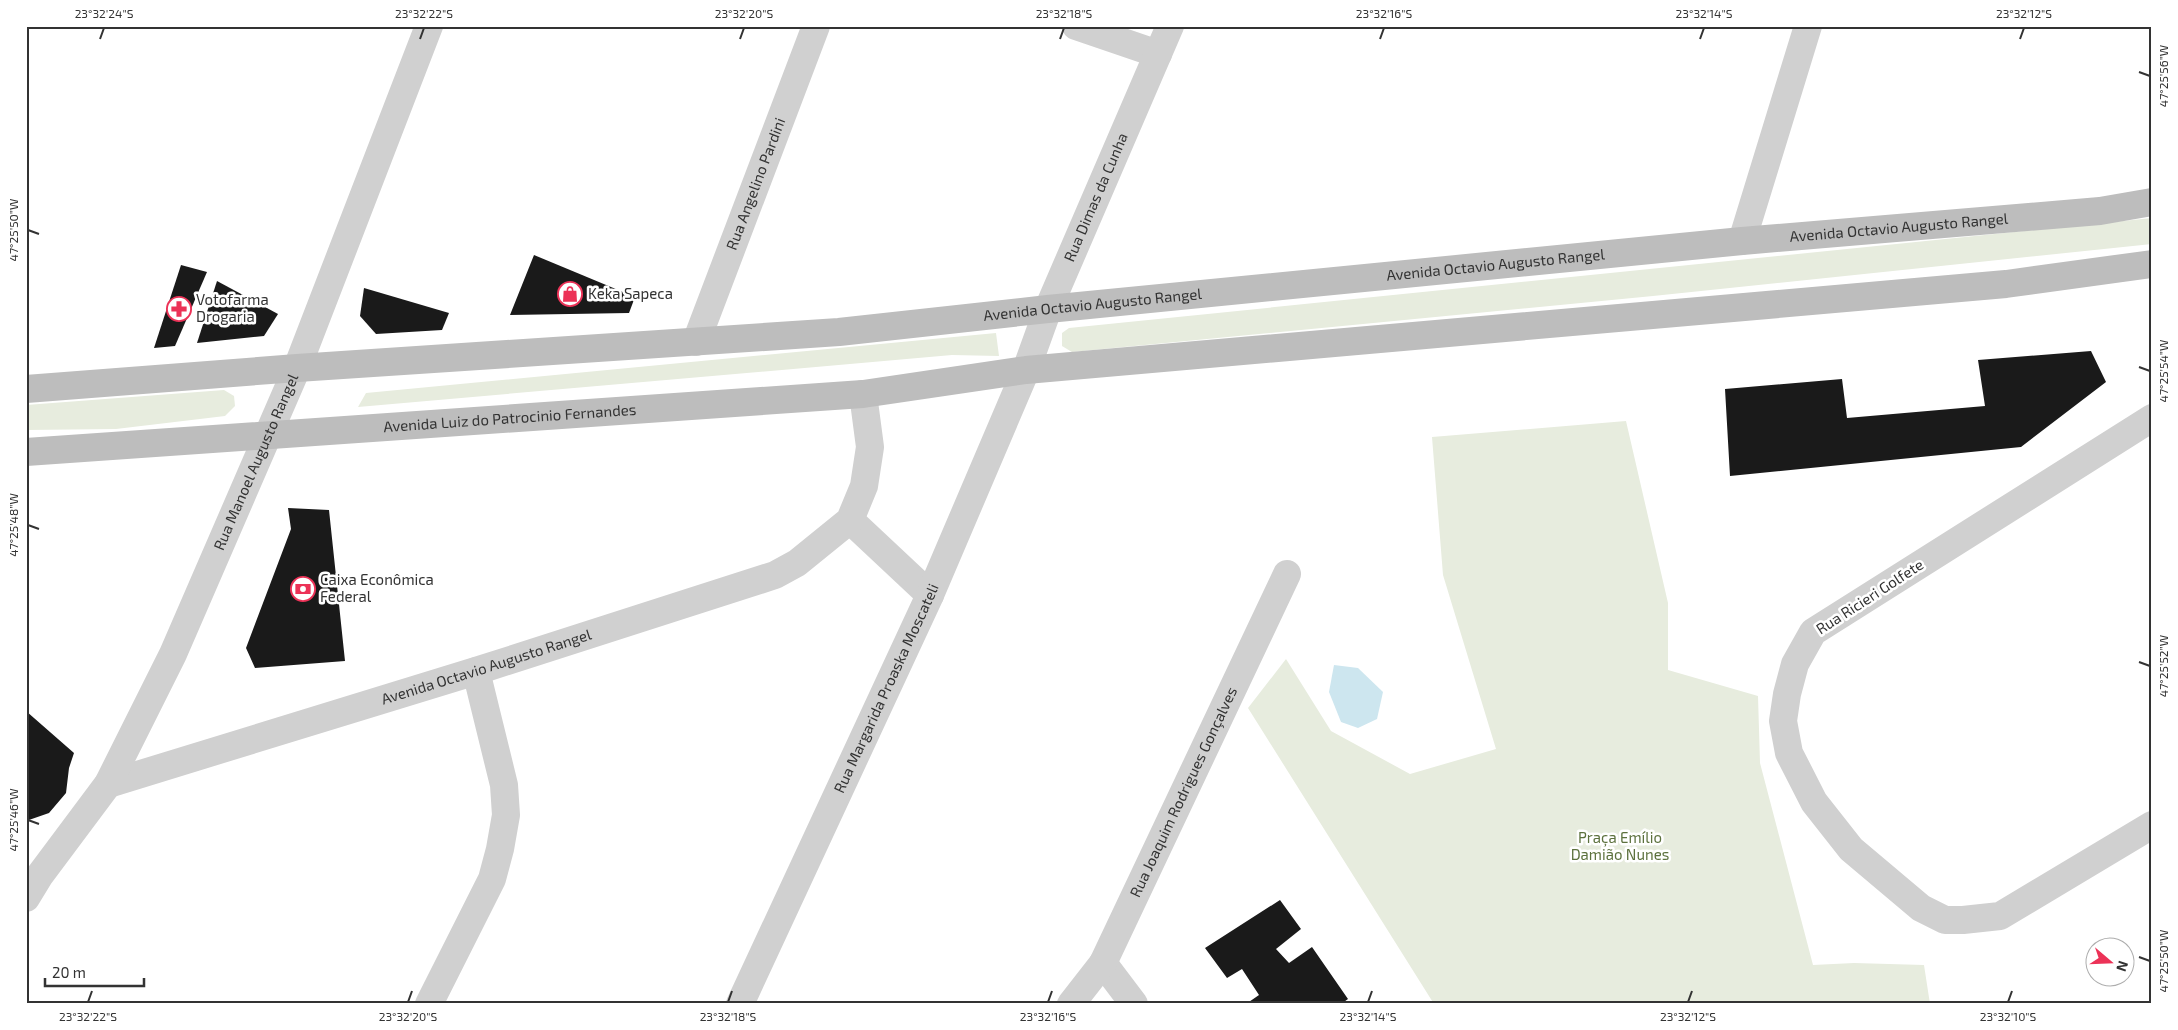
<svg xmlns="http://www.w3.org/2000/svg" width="2178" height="1030" font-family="'Exo 2',sans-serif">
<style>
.green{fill:#e7ecde}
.water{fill:#cde6ef}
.building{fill:#1a1a1a}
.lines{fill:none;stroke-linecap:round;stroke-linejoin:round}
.minor{stroke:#d0d0d0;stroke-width:28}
.secondary{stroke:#bdbdbd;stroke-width:28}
.ticks{fill:none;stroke:#333;stroke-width:2}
.labels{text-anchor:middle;stroke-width:5;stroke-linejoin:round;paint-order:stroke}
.street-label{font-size:15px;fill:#333;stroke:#fff}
.poi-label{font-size:15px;fill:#333;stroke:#fff;text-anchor:start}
.park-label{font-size:15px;fill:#5c713d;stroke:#fff}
.neatline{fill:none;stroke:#333;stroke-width:2}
.ticks-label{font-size:12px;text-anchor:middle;fill:#333}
</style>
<rect width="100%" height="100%" fill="#fff"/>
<!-- green -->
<g class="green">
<path d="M 2152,218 L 2152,244 L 1653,296 L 1072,352 L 1062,346 L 1062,333 L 1069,328 Z"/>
<path d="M 996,333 L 999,356 L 952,355 L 358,407 L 366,393 Z"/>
<path d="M 224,390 L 234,396 L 235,406 L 225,416 L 116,429 L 26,430 L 26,405 Z"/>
<path d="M 1626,421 L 1668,603 L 1668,670 L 1758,696 L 1760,763 L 1813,965 L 1854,963 L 1924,965 L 1930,1004 L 1434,1004 L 1248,708 L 1286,659 L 1331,731 L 1410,774 L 1496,749 L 1443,575 L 1432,437 Z"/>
</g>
<!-- water -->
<path class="water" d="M 1334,665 L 1358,668 L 1383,692 L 1377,719 L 1358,728 L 1341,722 L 1329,692 Z"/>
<!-- building -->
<g class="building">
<path d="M 534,255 L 635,297 L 629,313 L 510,315 Z"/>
<path d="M 181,265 L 207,272 L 175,346 L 154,348 Z"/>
<path d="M 217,281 L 278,314 L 264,336 L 197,343 Z"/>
<path d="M 364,288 L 449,313 L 442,330 L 376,334 L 360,316 Z"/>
<path d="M 2091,351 L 2106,382 L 2021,447 L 1730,476 L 1725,389 L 1842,379 L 1847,418 L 1985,406 L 1978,360 Z"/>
<path d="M 288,508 L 329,510 L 345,661 L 255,668 L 246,648 L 291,529 Z"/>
<path d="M 26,711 L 74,753 L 69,768 L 66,793 L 49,813 L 26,821 Z"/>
<path d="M 1280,900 L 1301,929 L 1276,949 L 1289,963 L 1312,947 L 1348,999 L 1341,1004 L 1246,1004 L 1259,995 L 1242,969 L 1227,978 L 1205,948 Z"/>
</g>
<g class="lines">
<!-- minor -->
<g class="minor">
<path d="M 1076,26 L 1158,54"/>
<path d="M 1742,241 L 1808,26"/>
<path id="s1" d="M 696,342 L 816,26"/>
<path d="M 2152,418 L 1813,632 L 1795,664 L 1787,694 L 1783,721 L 1789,753 L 1814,802 L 1851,849 L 1921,908 L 1945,920 L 1963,920 L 2000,916 L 2152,825"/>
<path d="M 850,520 L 930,595"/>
<path id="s2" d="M 108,784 L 476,671 L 775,575 L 797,563 L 850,520 L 864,486 L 870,447 L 863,394"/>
<path id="s3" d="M 26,898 L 40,875 L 108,784 L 173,654 L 297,368 L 429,26"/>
<path d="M 1103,963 L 1134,1004"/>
<path d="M 429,1004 L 492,879 L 500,849 L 506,815 L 504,785 L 476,671"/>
<path id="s4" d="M 740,1004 L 930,595 L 1026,370 L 1048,309 L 1170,26"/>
<path id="s5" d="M 1071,1004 L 1103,963 L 1287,574"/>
</g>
<!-- secondary -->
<g class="secondary">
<path id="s6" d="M 26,389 L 297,368 L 839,332 L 1048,309 L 1742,241 L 2100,211 L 2152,202"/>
<path id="s7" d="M 26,452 L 863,394 L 1026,370 L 2006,284 L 2152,264"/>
</g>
</g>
<!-- ticks -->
<path class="ticks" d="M 100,39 L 104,28M 420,39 L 424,28M 740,39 L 744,28M 1060,39 L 1064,28M 1380,39 L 1384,28M 1700,39 L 1704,28M 2020,39 L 2024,28M 2139,72 L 2150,76M 28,230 L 39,234M 2139,367 L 2150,371M 28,525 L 39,529M 2139,662 L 2150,666M 28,820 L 39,824M 2139,957 L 2150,961M 88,1002 L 92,991M 408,1002 L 412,991M 728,1002 L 732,991M 1048,1002 L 1052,991M 1368,1002 L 1372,991M 1688,1002 L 1692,991M 2008,1002 L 2012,991"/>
<!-- icons -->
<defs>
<symbol id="shop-ring" viewBox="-11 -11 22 22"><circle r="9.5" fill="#fff" stroke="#ec3257" stroke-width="1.5"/><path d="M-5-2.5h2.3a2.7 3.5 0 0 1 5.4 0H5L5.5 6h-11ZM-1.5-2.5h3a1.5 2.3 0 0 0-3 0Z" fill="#ec3257"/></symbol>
<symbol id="pharmacy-ring" viewBox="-11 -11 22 22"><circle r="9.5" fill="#fff" stroke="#ec3257" stroke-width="1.5"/><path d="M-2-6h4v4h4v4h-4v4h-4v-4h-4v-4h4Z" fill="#ec3257"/></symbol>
<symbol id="bank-ring" viewBox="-11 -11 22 22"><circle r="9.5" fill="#fff" stroke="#ec3257" stroke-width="1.5"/><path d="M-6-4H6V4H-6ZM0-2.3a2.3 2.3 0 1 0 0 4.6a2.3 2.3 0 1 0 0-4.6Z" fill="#ec3257"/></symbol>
</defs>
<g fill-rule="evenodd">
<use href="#shop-ring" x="556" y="280" width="28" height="28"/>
<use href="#pharmacy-ring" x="165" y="295" width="28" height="28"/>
<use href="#bank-ring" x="289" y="575" width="28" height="28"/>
</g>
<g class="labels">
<!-- street labels -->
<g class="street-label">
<text dy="5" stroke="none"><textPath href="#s1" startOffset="169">Rua Angelino Pardini</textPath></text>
<text dy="5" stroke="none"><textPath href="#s4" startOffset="882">Rua Dimas da Cunha</textPath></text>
<text dy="5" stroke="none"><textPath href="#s6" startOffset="1880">Avenida Octavio Augusto Rangel</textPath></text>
<text dy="5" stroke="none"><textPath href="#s6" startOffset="1475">Avenida Octavio Augusto Rangel</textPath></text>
<text dy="5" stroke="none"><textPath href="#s6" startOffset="1070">Avenida Octavio Augusto Rangel</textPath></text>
<text dy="5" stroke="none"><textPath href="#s7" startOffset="485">Avenida Luiz do Patrocinio Fernandes</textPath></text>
<text dy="5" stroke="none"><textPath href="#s3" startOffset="495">Rua Manoel Augusto Rangel</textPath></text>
<text transform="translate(1870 597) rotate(-33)" y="5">Rua Ricieri Golfete</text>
<text dy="5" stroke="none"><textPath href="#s2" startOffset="396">Avenida Octavio Augusto Rangel</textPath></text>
<text dy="5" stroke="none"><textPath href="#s4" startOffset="348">Rua Margarida Proaska Moscateli</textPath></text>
<text dy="5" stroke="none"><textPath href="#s5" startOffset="241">Rua Joaquim Rodrigues Gonçalves</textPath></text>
</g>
<!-- poi labels -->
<g class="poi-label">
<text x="588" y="299">Keka Sapeca</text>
<text x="196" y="305">Votofarma<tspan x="196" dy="17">Drogaria</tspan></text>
<text x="320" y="585">Caixa Econômica<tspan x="320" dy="17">Federal</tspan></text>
</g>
<!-- park labels -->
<g class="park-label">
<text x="1620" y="843">Praça Emílio<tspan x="1620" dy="17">Damião Nunes</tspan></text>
</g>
</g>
<!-- border -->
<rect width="2178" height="1030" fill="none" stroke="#ffffff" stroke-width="55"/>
<!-- north arrow -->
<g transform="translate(2110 962) rotate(109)"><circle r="24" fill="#ffffff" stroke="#adadad"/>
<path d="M0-4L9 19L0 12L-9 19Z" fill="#ec3257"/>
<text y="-8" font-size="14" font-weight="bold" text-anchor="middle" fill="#333333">N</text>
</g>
<!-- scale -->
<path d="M45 978v8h99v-8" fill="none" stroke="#333333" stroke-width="2.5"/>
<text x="52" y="978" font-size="15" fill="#333333" stroke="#ffffff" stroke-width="4" paint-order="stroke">20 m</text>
<rect x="28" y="28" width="2122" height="974" class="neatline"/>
<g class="ticks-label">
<text x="104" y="18">23°32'24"S</text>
<text x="424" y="18">23°32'22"S</text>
<text x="744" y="18">23°32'20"S</text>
<text x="1064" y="18">23°32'18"S</text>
<text x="1384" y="18">23°32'16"S</text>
<text x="1704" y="18">23°32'14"S</text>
<text x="2024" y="18">23°32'12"S</text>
<text transform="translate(2164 76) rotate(-90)" y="4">47°25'56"W</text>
<text transform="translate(14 230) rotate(-90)" y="4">47°25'50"W</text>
<text transform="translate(2164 371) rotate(-90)" y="4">47°25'54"W</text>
<text transform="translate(14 525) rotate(-90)" y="4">47°25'48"W</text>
<text transform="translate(2164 666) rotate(-90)" y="4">47°25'52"W</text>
<text transform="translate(14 820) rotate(-90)" y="4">47°25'46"W</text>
<text transform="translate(2164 961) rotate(-90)" y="4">47°25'50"W</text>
<text x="88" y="1021">23°32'22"S</text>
<text x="408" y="1021">23°32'20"S</text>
<text x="728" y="1021">23°32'18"S</text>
<text x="1048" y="1021">23°32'16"S</text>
<text x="1368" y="1021">23°32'14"S</text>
<text x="1688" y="1021">23°32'12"S</text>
<text x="2008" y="1021">23°32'10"S</text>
</g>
</svg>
